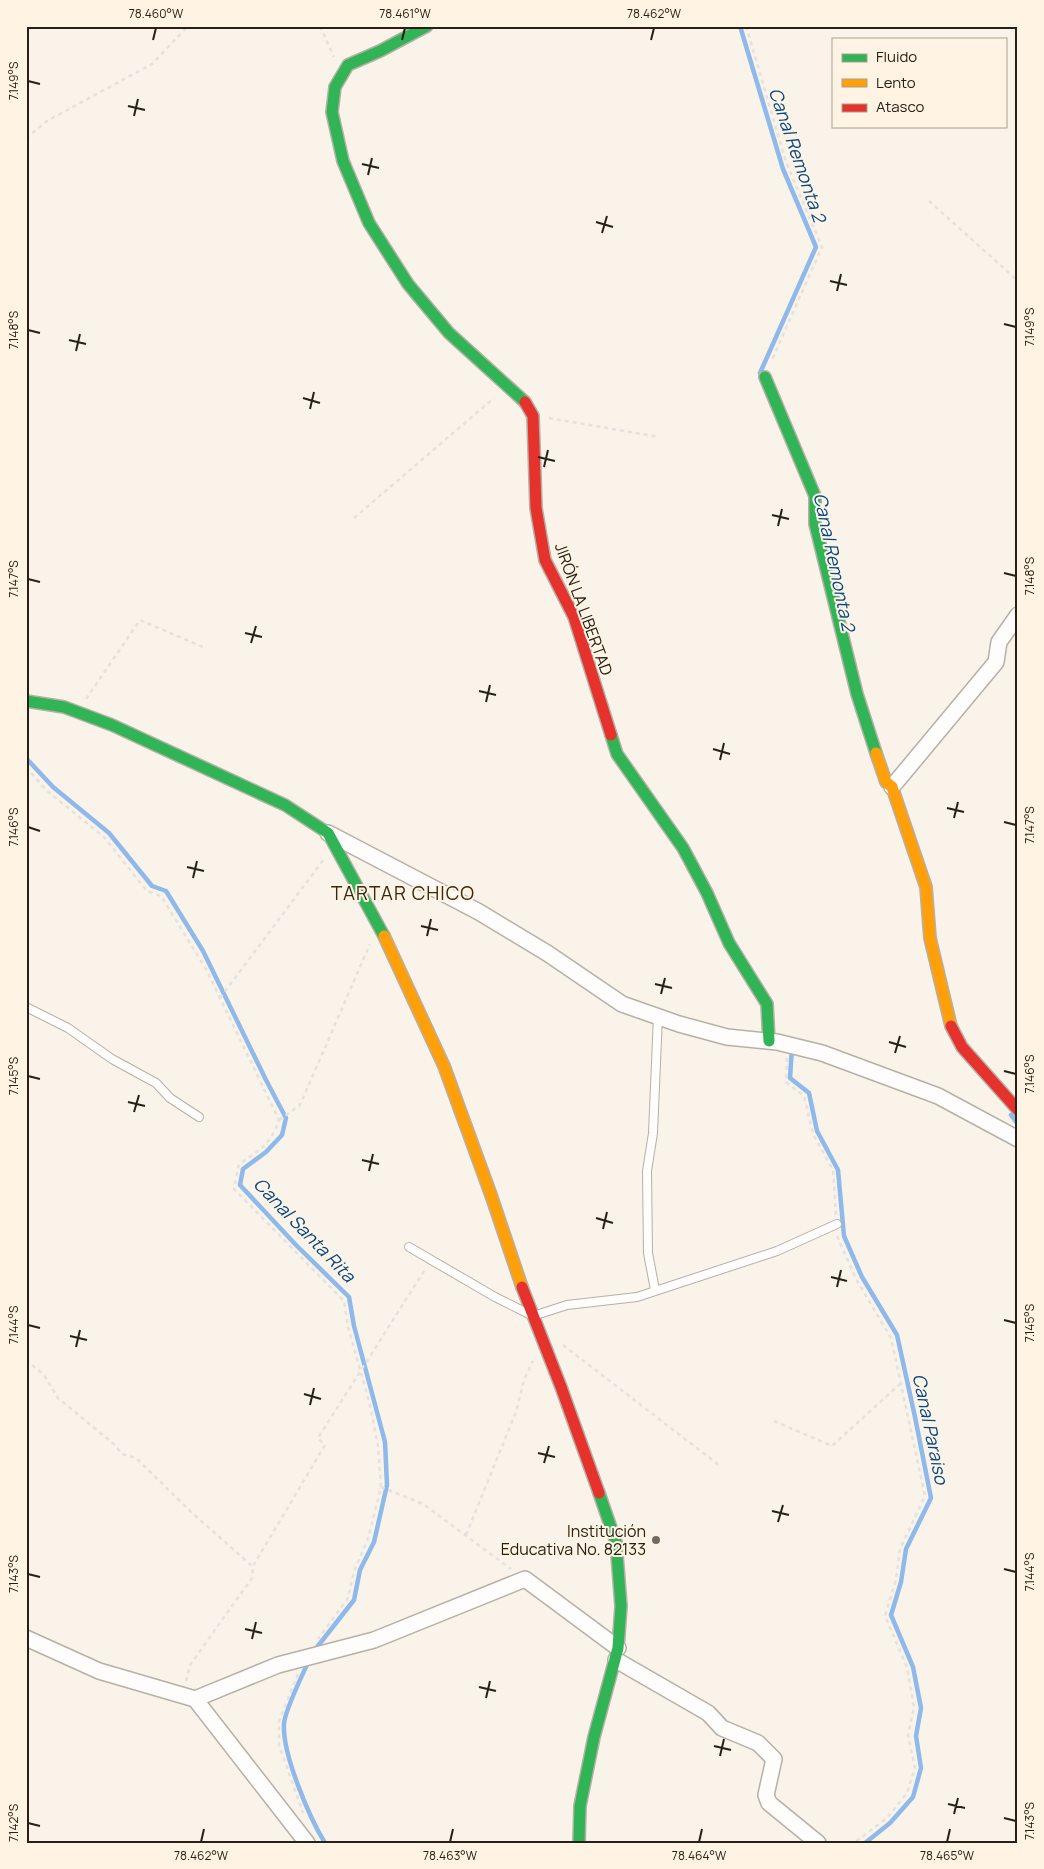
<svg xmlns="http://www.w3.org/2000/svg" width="1044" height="1869" font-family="Manrope,sans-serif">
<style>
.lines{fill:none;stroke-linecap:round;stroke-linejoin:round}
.stream{stroke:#8fb9ea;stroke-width:4.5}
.lane-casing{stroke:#b6b0a7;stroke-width:10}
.street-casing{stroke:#b6b0a7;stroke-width:18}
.fast-casing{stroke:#b6b0a7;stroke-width:14}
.slow-casing{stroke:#b6b0a7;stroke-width:14}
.jam-casing{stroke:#b6b0a7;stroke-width:14}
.path{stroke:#e4e1de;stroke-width:2.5;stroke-dasharray:4 4;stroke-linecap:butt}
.lane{stroke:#fefdfc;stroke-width:8}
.street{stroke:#fefdfc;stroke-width:15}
.fast{stroke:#30b455;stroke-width:11}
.slow{stroke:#ff9f0a;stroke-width:11}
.jam{stroke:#e5322d;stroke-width:11}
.ticks{fill:none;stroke:#272016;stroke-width:2}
.poi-dot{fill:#706a60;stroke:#fff4e3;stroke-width:2}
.labels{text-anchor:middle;stroke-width:4;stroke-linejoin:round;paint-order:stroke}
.street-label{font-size:16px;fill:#272016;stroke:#fff4e3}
.poi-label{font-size:16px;fill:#272016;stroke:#fff4e3;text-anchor:end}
.water-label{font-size:18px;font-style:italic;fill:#02488a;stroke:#fff4e3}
.quarter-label{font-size:19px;letter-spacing:1px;fill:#382912;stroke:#fff4e3}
.neatline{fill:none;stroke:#272016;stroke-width:2}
.ticks-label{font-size:12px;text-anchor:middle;fill:#272016}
</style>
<rect width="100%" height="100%" fill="#f9f3e9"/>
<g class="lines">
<!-- stream -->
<g class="stream">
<path d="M 740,26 L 783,169 L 816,247 L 760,373"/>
<path d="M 26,758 L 53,787 L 109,833 L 152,886 L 166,891 L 203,951 L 266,1080 L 286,1118 L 282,1135 L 266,1152 L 243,1169 L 240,1185 L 296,1245 L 349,1297 L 354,1326 L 385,1442 L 387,1485 L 374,1542 L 360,1570 L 354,1600 L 314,1651"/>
<path d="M 792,1047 L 790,1078 L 809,1093 L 817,1131 L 838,1170 L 844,1236 L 862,1277 L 897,1335 L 915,1417 L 931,1498 L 906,1549 L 901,1582 L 891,1615 L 913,1667 L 921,1708 L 916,1736 L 921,1768 L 913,1797 L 890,1823 L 865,1843"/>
<path d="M 1011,1115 L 1018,1124"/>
<path d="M 309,1660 C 303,1674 284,1712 284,1724 C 282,1753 309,1817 325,1843"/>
</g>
<defs>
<g id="lane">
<path d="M 26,1007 L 68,1028 L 112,1059 L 156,1083 L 170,1098 L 199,1117"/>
<path d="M 409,1247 L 495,1297 L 533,1316 L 567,1305 L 637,1297 L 777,1251 L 837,1224"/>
<path d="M 655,1290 L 648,1253 L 647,1171 L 653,1133 L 658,1016"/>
</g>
<g id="street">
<path d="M 892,787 L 996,662 L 999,642 L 1018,615"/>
<path d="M 328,833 L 479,912 L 547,953 L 622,1004 L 679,1024 L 727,1037 L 777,1042 L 822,1053 L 938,1096 L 1018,1139"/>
<path d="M 26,1638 L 99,1671 L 195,1699 L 307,1843"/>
<path d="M 616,1660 L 708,1713 L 722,1728 L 758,1743 L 774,1759 L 766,1795 L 769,1803 L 818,1843"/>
<path d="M 195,1699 L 278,1665 L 374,1640 L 525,1579 L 618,1648"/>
</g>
<g id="fast">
<path d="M 427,26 L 380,51 L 348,65 L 335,87 L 332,112 L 343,161 L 369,223 L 408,284 L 449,333 L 525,402"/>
<path d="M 765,377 L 815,496 L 815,524 L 857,694 L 876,753"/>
<path d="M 26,701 L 64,707 L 112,725 L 285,805 L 328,833 L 384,936"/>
<path d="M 611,735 L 617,754 L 683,848 L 707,893 L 729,943 L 767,1004 L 769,1041"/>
<path d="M 579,1843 L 580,1806 L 594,1737 L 618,1648 L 621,1606 L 616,1542 L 599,1493"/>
</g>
<g id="slow">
<path d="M 876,753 L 886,782 L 892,787 L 926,887 L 930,938 L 951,1026"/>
<path d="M 384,936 L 444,1066 L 491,1195 L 522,1287"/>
</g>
<g id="jam">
<path d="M 525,402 L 533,416 L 536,508 L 545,560 L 574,617 L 611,735"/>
<path d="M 951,1026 L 962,1047 L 1018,1110"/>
<path d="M 522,1287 L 561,1387 L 599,1493"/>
</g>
</defs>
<!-- lane casing -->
<use href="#lane" class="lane-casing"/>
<!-- street casing -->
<use href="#street" class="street-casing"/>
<!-- fast casing -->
<use href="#fast" class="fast-casing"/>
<!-- slow casing -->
<use href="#slow" class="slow-casing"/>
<!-- jam casing -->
<use href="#jam" class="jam-casing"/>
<!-- path -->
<g class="path">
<path d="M 320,26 L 334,57"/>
<path d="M 746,26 L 786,162 L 822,247 L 771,362"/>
<path d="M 26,138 L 47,121 L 152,64 L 188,26"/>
<path d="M 929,201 L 1018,281"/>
<path d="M 549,418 L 659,437"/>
<path d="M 354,518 L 494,398"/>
<path d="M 86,699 L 140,620 L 203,647"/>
<path d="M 26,767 L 46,790 L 104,837 L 147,891 L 161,896 L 206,969 L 279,1120 C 271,1144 259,1151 239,1164 L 234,1189 L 344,1301 L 348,1327 L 370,1405 L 378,1446 L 381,1487 L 368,1539 L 354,1571 L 348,1598 L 318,1639"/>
<path d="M 220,998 L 324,859"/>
<path d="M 787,1058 L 786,1082 L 804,1096 L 813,1134 L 833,1170 L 836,1215"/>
<path d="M 279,1120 L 300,1105 L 370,944"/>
<path d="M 837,1236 L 856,1279 L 891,1338 L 925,1496 L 900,1549 L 896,1580 L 885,1616 L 907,1667 L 914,1707 L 908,1735 L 915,1768 L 907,1793 L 887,1818 L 854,1843"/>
<path d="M 563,1345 L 720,1466"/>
<path d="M 26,1360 L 44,1375 L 58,1398 L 115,1445 L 122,1454 L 136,1458 L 190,1511 L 252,1566"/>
<path d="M 774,1421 L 832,1446 L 901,1383"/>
<path d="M 381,1487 L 423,1504 L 511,1569"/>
<path d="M 466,1535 L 516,1412 L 524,1380 L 533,1361"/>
<path d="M 298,1674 L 279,1721 L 279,1745 L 303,1813"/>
<path d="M 186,1681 L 190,1665 L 252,1578 L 253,1566 L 325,1445 L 318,1438 L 426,1268"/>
</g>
<!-- lane -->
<use href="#lane" class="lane"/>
<!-- street -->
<use href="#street" class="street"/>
<!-- fast -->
<use href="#fast" class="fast"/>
<!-- slow -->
<use href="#slow" class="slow"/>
<!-- jam -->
<use href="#jam" class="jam"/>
</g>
<!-- ticks -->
<path class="ticks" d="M 153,40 L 156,28M 402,40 L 405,28M 651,40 L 654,28M 28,81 L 40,84M 128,106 L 145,110M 134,116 L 138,99M 362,164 L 379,168M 368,175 L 372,158M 596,222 L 613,227M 602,233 L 607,216M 830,281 L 847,285M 837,291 L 841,274M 1004,324 L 1016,327M 28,330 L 40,333M 69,340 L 86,344M 76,351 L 80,334M 303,398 L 320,403M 310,409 L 314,392M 538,457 L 555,461M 544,467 L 548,450M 772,515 L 789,519M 778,526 L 782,509M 1004,573 L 1016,576M 28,579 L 40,582M 245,633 L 262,637M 251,643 L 256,626M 479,691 L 496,695M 486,702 L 490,685M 713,749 L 730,754M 720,760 L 724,743M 947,808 L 964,812M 954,818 L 958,802M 1004,822 L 1016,825M 28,827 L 40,831M 187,867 L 204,871M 193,878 L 197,861M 421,926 L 438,930M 427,936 L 431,919M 655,984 L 672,988M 661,994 L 665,978M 889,1042 L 906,1047M 895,1053 L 900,1036M 1004,1071 L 1016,1074M 28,1076 L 40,1079M 128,1102 L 145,1106M 134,1112 L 139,1095M 362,1160 L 379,1164M 369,1171 L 373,1154M 596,1218 L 613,1223M 603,1229 L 607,1212M 831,1277 L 847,1281M 837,1287 L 841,1270M 1004,1320 L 1016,1323M 28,1325 L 40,1328M 70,1336 L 87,1340M 76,1347 L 80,1330M 304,1394 L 321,1399M 310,1405 L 314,1388M 538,1453 L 555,1457M 544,1463 L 549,1446M 772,1511 L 789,1515M 778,1522 L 783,1505M 1004,1569 L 1016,1572M 28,1574 L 40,1577M 245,1629 L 262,1633M 252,1639 L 256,1622M 479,1687 L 496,1691M 486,1698 L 490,1681M 714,1746 L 731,1750M 720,1756 L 724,1739M 948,1804 L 965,1808M 954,1814 L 958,1798M 1004,1818 L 1016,1821M 28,1823 L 40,1826M 201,1842 L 204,1829M 450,1842 L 453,1829M 699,1842 L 702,1829M 947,1842 L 950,1829"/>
<!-- markers -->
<circle class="poi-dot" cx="656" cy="1540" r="5"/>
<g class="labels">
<!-- street labels -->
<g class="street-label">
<text transform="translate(584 609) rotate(70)" y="6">JIRÓN LA LIBERTAD</text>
</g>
<!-- poi labels -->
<g class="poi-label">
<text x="646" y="1537">Institución<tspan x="646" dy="18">Educativa No. 82133</tspan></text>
</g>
<!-- water labels -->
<g class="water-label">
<text transform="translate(797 155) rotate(71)" y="6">Canal Remonta 2</text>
<text transform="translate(834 562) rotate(78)" y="6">Canal Remonta 2</text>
<text transform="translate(304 1230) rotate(46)" y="6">Canal Santa Rita</text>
<text transform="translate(930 1429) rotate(78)" y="6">Canal Paraiso</text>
</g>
<!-- quarter labels -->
<g class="quarter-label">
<text x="403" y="900">TARTAR CHICO</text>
</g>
</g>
<!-- border -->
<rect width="1044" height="1869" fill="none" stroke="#fff4e3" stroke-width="55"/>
<!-- legend -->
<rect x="832" y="38" width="175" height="90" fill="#fff4e3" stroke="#a99f91"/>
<rect x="842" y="54" width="25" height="8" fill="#30b455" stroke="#a99f91"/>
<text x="876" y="62" font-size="15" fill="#272016">Fluido</text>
<rect x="842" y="79" width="25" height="8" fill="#ff9f0a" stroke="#a99f91"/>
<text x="876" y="88" font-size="15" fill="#272016">Lento</text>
<rect x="842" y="104" width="25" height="8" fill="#e5322d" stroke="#a99f91"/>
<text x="876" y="112" font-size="15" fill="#272016">Atasco</text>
<rect x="28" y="28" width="988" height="1814" class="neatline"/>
<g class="ticks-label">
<text x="156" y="18">78.460°W</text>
<text x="405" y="18">78.461°W</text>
<text x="654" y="18">78.462°W</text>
<text transform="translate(14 81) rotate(-90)" y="4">7.149°S</text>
<text transform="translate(1030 327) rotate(-90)" y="4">7.149°S</text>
<text transform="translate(14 330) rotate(-90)" y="4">7.148°S</text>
<text transform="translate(1030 576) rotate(-90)" y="4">7.148°S</text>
<text transform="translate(14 579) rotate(-90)" y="4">7.147°S</text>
<text transform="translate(1030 825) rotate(-90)" y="4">7.147°S</text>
<text transform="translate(14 827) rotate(-90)" y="4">7.146°S</text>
<text transform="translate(1030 1074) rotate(-90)" y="4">7.146°S</text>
<text transform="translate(14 1076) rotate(-90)" y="4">7.145°S</text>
<text transform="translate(1030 1323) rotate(-90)" y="4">7.145°S</text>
<text transform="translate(14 1325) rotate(-90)" y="4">7.144°S</text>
<text transform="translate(1030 1572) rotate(-90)" y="4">7.144°S</text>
<text transform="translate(14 1574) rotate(-90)" y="4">7.143°S</text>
<text transform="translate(1030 1821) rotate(-90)" y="4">7.143°S</text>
<text transform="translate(14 1823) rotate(-90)" y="4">7.142°S</text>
<text x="201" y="1860">78.462°W</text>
<text x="450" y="1860">78.463°W</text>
<text x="699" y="1860">78.464°W</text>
<text x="947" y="1860">78.465°W</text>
</g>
</svg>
